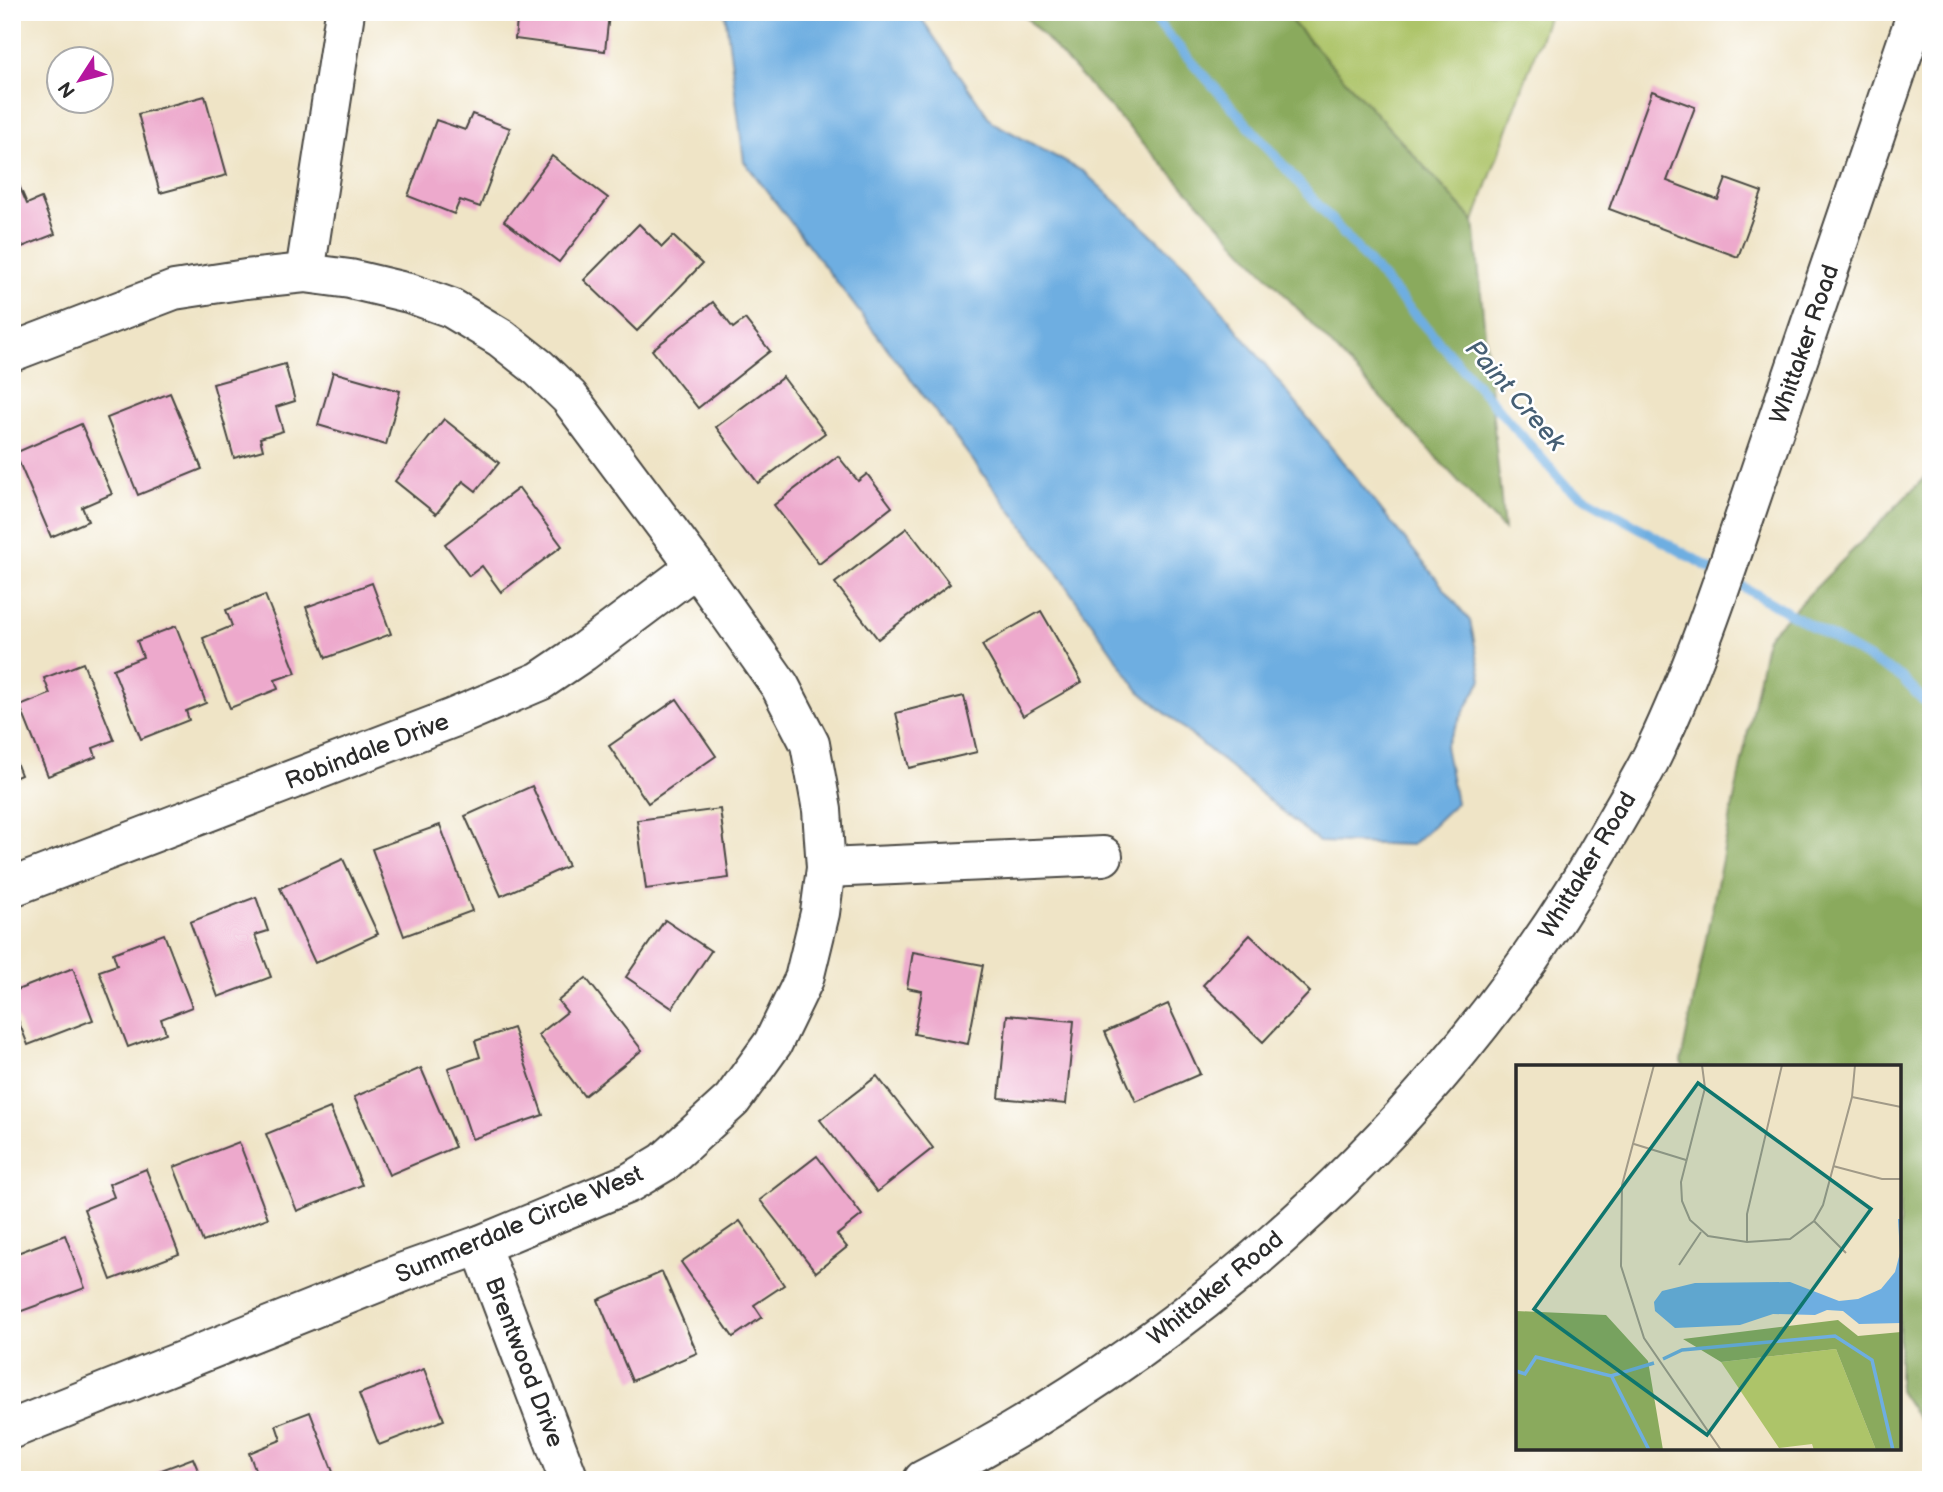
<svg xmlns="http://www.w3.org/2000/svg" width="1943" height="1492" font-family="'Balsamiq Sans',sans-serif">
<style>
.green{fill:#adc469;stroke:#6c784a;stroke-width:2}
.forest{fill:#8aaa5d;stroke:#5a6a44;stroke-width:2}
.water{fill:#6eaee1;stroke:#4c6c86;stroke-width:2}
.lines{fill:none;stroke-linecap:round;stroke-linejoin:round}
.stream{stroke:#6eaee1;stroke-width:10}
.building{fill:#eda9cc}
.minor-casing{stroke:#484742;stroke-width:42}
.secondary-casing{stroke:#484742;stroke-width:42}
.minor{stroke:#fff;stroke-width:38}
.secondary{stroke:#fff;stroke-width:38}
.labels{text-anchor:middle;stroke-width:5;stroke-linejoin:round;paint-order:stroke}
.street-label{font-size:24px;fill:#2b2b2b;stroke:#fff}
.water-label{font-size:26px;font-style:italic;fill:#465f74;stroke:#fff}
.inset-river{fill:none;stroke:#6eaee1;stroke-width:3.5}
.inset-road{fill:none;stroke:#a19a88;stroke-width:2}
.view{fill:#0f766e;fill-opacity:0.15;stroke:#0f766e;stroke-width:3.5}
.inset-edge{fill:none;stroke:#2b2b2b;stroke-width:3.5}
</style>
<rect width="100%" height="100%" fill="#fff"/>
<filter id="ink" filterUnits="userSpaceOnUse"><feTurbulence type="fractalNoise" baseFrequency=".0143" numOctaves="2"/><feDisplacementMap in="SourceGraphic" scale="14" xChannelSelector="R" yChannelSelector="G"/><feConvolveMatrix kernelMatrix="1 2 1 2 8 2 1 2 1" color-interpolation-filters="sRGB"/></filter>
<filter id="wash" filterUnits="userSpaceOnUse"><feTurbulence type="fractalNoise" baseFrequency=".00686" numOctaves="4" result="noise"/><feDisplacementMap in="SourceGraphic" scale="28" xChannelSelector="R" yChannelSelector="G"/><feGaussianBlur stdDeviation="1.57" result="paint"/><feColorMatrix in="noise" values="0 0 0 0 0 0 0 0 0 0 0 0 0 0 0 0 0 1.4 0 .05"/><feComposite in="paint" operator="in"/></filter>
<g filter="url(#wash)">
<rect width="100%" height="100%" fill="#efe4c6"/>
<!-- green -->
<path class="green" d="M 1283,12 L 1550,12 L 1474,221 Z"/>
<!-- forest -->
<g class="forest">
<path d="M 1021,12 L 1283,12 L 1474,221 L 1504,530 Z"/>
<path d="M 1931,471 L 1931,1438 L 1899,1390 L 1899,1067 L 1684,1067 L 1681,1062 L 1767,637 Z"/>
</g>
<!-- water -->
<path class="water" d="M 725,12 L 917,12 L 992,122 L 1084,172 L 1188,268 L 1470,621 L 1482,679 L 1445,746 L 1456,803 L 1412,845 L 1319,842 L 1139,691 L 1039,547 L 744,161 Z"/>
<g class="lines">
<!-- stream -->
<path class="stream" d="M 1148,12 L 1566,486 L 1901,677 L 1931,708"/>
</g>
<g id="blocks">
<!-- building -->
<g class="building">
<path d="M 518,12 L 609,14 L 605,51 L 515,39 Z"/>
<path d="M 1652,91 L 1695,107 L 1667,181 L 1718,200 L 1726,179 L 1762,192 L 1738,257 L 1609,209 Z"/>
<path d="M 205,96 L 227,175 L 160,193 L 138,114 Z"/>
<path d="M 472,114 L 510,128 L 480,207 L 460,200 L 454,214 L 408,196 L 436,120 L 465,130 Z"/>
<path d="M 552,156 L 608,198 L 559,262 L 504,221 Z"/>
<path d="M 12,169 L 27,204 L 41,198 L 55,234 L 12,251 Z"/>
<path d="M 639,224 L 662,247 L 673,236 L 702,264 L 637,331 L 584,280 Z"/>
<path d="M 713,302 L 733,328 L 745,319 L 770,351 L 698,408 L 652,350 Z"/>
<path d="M 285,364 L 295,401 L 276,407 L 283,431 L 260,438 L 263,450 L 234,458 L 213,384 Z"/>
<path d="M 333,372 L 400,391 L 386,445 L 318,425 Z"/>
<path d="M 783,377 L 825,433 L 758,483 L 716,427 Z"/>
<path d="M 170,393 L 202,469 L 138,495 L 107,418 Z"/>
<path d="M 444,419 L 499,463 L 476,491 L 463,481 L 436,514 L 395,481 Z"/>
<path d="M 81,424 L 112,494 L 82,507 L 88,521 L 51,537 L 15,453 Z"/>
<path d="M 838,456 L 858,481 L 867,474 L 892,507 L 819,564 L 774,505 Z"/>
<path d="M 519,488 L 562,546 L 501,592 L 482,566 L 469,576 L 445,544 Z"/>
<path d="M 907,528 L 950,584 L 878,639 L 835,583 Z"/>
<path d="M 372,583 L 391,634 L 326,658 L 306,607 Z"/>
<path d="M 265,595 L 296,673 L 275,680 L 278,689 L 230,708 L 203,638 L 232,626 L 226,610 Z"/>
<path d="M 1041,611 L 1082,682 L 1023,716 L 982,645 Z"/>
<path d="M 176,626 L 206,703 L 186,711 L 189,720 L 141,739 L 113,669 L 143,657 L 137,641 Z"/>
<path d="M 83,663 L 114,740 L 93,748 L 96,757 L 48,776 L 20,706 L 50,694 L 44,678 Z"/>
<path d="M 964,696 L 977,752 L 909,768 L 896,713 Z"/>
<path d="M 677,699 L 716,756 L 648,803 L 609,746 Z"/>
<path d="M 12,752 L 21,775 L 12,779 Z"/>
<path d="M 532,786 L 568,866 L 501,896 L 465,816 Z"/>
<path d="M 720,809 L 729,878 L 646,889 L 637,820 Z"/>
<path d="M 440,825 L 472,911 L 404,936 L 372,849 Z"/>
<path d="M 343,859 L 378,934 L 315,963 L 280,888 Z"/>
<path d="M 256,897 L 268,931 L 255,935 L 271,977 L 218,997 L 190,922 Z"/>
<path d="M 665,920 L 711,951 L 672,1008 L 626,977 Z"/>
<path d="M 164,934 L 192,1007 L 161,1019 L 166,1033 L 128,1047 L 99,971 L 117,965 L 113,953 Z"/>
<path d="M 1250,935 L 1310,992 L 1263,1042 L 1203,985 Z"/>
<path d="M 913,952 L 983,965 L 968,1044 L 914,1034 L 922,991 L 907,988 Z"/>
<path d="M 73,968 L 93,1020 L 28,1045 L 12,1005 L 12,992 Z"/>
<path d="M 586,978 L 642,1050 L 584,1096 L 538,1035 L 567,1012 L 558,1001 Z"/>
<path d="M 1168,1004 L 1200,1074 L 1136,1102 L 1105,1032 Z"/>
<path d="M 1007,1015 L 1074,1021 L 1066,1104 L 999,1098 Z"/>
<path d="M 513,1028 L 543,1115 L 472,1139 L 448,1068 L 480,1057 L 475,1041 Z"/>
<path d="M 421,1068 L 455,1147 L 389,1175 L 354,1097 Z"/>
<path d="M 877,1076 L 933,1148 L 877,1192 L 820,1120 Z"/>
<path d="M 330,1108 L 362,1185 L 297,1211 L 266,1134 Z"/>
<path d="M 239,1142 L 268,1218 L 203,1242 L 174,1167 Z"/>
<path d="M 817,1156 L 862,1215 L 837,1235 L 847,1247 L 816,1272 L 760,1200 Z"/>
<path d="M 146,1169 L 179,1254 L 111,1280 L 84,1209 L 114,1197 L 109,1184 Z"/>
<path d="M 740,1221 L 784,1285 L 754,1305 L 762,1317 L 733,1337 L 681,1262 Z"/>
<path d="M 65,1235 L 85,1288 L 19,1312 L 12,1293 L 12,1255 Z"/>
<path d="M 662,1272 L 697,1353 L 632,1381 L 598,1300 Z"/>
<path d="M 424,1369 L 444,1420 L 379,1445 L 359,1394 Z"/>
<path d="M 310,1412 L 336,1480 L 259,1480 L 249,1453 L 281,1440 L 276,1425 Z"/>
<path d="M 193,1458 L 202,1480 L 159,1480 L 156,1472 Z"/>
</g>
</g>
</g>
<g filter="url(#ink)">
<use href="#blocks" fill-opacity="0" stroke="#484742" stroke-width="2"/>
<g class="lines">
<defs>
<g id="minor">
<path d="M 305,273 L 345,12"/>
<path d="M 12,352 L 174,290 L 246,279 L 305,273 L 350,279 L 409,293 L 451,308 L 501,338 L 539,368 L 569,397 L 696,567 L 780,686 L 810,744 L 822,810 L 826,868 L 820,913 L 804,979 L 773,1043 L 732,1100 L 664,1162 L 629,1183 L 480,1245 L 404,1272 L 12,1429"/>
<path d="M 826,868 L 1103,856"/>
<path d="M 12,887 L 453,718 L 540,681 L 583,652 L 696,567"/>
<path d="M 480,1245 L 569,1480"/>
</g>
<path id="secondary" d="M 923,1480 C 1207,1336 1453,1109 1610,831 C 1625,804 1642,778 1655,750 C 1701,653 1733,550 1768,448 C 1818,303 1868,158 1917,12"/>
</defs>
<!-- minor casing -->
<use href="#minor" class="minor-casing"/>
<!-- secondary casing -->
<use href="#secondary" class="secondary-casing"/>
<!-- minor -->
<use href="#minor" class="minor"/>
<!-- secondary -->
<use href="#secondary" class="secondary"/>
</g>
</g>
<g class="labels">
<!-- street labels -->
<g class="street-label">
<text transform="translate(1804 344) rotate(-71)" y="8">Whittaker Road</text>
<text transform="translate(367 751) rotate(-21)" y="8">Robindale Drive</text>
<text transform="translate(1587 865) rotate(-59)" y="8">Whittaker Road</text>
<text transform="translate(519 1224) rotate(-23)" y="8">Summerdale Circle West</text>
<text transform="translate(1215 1288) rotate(-39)" y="8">Whittaker Road</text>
<text transform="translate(525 1362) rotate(69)" y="8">Brentwood Drive</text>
</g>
<!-- water labels -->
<g class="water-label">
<text transform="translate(1516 395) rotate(49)" y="9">Paint Creek</text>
</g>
</g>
<!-- overview -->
<g transform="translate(1516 1065)">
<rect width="385" height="385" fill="#efe4c6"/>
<path d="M 320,284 L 360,385 L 298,385 L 296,379 L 263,383 L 205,297 Z" fill="#adc469"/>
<path d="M 0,246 L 90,250 L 132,296 L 147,385 L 0,385 ZM 322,255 L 342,271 L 385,267 L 385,385 L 360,385 L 320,284 L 205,297 L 167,274 Z" fill="#8aaa5d"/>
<path d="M 382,154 L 385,154 L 385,258 L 343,259 L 327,246 L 311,245 L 299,250 L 257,249 L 224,260 L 159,263 L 139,246 L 138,237 L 146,226 L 179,218 L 274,217 L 323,236 L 342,234 L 365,224 L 379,207 L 384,188 Z" fill="#6eaee1"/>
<path class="inset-river" d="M 147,294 L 166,285 L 319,271 L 356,295 L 377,385M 0,306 L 9,309 L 20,292 L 95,311 L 138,298M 96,312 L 133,385"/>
<path class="inset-road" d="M 138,0 L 106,120 L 105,201 L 128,273 L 205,385M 186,0 L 189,23 L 165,117 L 166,136 L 174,155 L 192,171 L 231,177 L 274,174 L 298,156 L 307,140 L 336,32 L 339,0M 336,32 L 385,42M 118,79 L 170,95M 317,101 L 366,114 L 385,114M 298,156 L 330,188M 231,177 L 231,149 L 266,0M 163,200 L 185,167"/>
<path class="view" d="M 182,18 L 355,144 L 191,370 L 18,244 Z"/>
<rect width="385" height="385" class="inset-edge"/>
</g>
<!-- margin -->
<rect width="1943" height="1492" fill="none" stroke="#fff" stroke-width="42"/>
<!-- north arrow -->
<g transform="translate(80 80) rotate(234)"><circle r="33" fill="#ffffff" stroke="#aaaaaa" stroke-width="2"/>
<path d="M0-5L12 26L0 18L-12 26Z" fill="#b5179e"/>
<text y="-10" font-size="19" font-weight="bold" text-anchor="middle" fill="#2b2b2b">N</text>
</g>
</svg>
